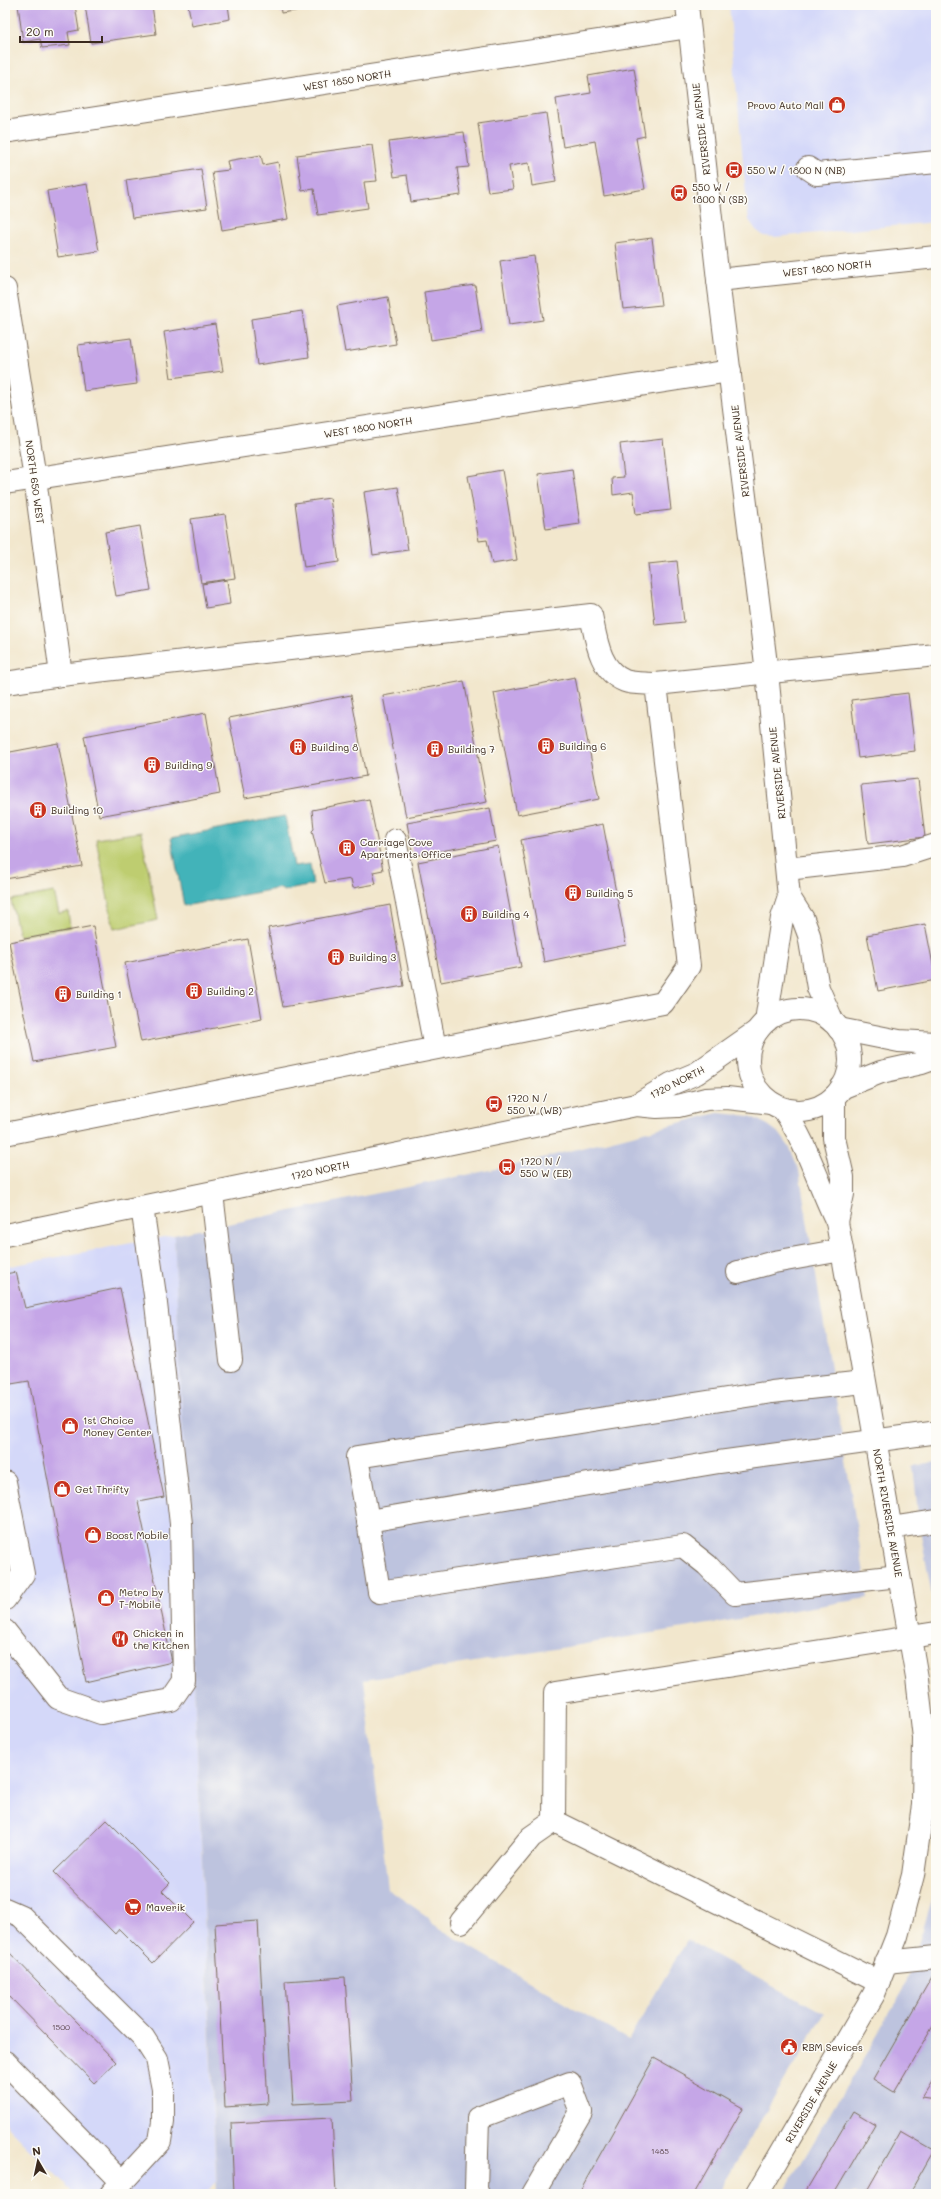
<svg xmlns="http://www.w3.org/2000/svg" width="941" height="2199" font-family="Mali,sans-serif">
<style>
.built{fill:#d4d8f9}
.industrial{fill:#bdc3de}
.green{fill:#becd6f;stroke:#7c7c46}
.water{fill:#42b3b9;stroke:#3e6e6c}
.building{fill:#c5a6e7}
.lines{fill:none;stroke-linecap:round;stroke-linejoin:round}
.minor-casing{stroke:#7b6c5b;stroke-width:24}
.minor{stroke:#fff;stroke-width:22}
.labels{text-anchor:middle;stroke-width:3;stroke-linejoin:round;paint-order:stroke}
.number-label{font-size:8px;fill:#5e4950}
.street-label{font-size:10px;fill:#3b2a1e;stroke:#fdfcf7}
.poi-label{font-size:10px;fill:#3b2a1e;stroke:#fdfcf7;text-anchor:start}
</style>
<rect width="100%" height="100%" fill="#fdfcf7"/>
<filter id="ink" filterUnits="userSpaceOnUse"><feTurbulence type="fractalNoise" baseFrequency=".025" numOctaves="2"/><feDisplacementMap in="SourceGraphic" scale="8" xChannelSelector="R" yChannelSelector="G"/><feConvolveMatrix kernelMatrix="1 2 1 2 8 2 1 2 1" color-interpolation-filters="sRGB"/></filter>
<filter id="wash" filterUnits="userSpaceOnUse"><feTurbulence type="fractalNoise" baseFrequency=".012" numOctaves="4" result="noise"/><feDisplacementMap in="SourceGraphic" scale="16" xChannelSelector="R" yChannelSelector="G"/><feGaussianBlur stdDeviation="0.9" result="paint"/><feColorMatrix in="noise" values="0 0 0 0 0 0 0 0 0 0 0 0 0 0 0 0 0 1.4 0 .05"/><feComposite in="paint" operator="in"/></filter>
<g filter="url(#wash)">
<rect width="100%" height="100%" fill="#f2e7cd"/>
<!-- built -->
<g class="built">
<path d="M 729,5 L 936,5 L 936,222 L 775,237 L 764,236 L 756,230 L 749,220 L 747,206 Z"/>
<path d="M 174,1235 L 216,2183 L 204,2194 L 74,2194 L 5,2124 L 5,1267 Z"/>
</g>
<!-- industrial -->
<g class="industrial">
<path d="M 718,1113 L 750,1116 L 768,1125 L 780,1134 L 790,1148 L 799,1170 L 868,1598 L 364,1680 L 388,1889 L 428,1917 L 432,1924 L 628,2040 L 687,1940 L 824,2014 L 717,2194 L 217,2194 L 174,1235 L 515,1165 Z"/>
<path d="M 936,1463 L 936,1619 L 919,1523 L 913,1466 Z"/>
<path d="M 936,1888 L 936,2194 L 783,2194 L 904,1989 Z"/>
</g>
<!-- green -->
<g class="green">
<path d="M 141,832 L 158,920 L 114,929 L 96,839 Z"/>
<path d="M 54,892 L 59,913 L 68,911 L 70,927 L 19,936 L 11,900 Z"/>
</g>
<!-- water -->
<path class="water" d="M 285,816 L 294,866 L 310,864 L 313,885 L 283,891 L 281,888 L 184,906 L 171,838 Z"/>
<g id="blocks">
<!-- building -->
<g class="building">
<path d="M 18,5 L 75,5 L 79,30 L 68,32 L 70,45 L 42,48 L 40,39 L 23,42 Z"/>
<path d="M 85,5 L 152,5 L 156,34 L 91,43 Z"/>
<path d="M 188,5 L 228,5 L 230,19 L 192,26 Z"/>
<path d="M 280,5 L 329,5 L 329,6 L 281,13 Z"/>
<path d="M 634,68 L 645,136 L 636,138 L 645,189 L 604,196 L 595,141 L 563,147 L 556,99 L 591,93 L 588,76 Z"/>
<path d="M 546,113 L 556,182 L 532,186 L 529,163 L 509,166 L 513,189 L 488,192 L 478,123 Z"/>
<path d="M 464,132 L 469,167 L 457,168 L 461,195 L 411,202 L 407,175 L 394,177 L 389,142 Z"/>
<path d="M 372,145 L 377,181 L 364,182 L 368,208 L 318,215 L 314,189 L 302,191 L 297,155 Z"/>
<path d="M 261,155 L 263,165 L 278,162 L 288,219 L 222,230 L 212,172 L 229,170 L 227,161 Z"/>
<path d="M 201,169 L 207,208 L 132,218 L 126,180 Z"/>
<path d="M 87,184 L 99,251 L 58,257 L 47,191 Z"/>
<path d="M 652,238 L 661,305 L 623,309 L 615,243 Z"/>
<path d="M 534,256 L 543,320 L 509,325 L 500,261 Z"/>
<path d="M 475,285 L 482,332 L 431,340 L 424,292 Z"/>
<path d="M 388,297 L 396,344 L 345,352 L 337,306 Z"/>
<path d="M 302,311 L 309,357 L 257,365 L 251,319 Z"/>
<path d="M 215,324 L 223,371 L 171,378 L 164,332 Z"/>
<path d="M 131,338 L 137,384 L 84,391 L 78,345 Z"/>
<path d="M 663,439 L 671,510 L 636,514 L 633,492 L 613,495 L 612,478 L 624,477 L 620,444 Z"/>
<path d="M 572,469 L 580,524 L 546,529 L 538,474 Z"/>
<path d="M 502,470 L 517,560 L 492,564 L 487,540 L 479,541 L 468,476 Z"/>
<path d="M 398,487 L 408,550 L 373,555 L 364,492 Z"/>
<path d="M 330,498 L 339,562 L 304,567 L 295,503 Z"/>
<path d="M 225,514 L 235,578 L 201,583 L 191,519 Z"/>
<path d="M 140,526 L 151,590 L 116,596 L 105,532 Z"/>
<path d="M 677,561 L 684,622 L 655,625 L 648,564 Z"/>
<path d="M 227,580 L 230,604 L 206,608 L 202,584 Z"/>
<path d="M 575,677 L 599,799 L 517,815 L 494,693 Z"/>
<path d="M 464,681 L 487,802 L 406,817 L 383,696 Z"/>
<path d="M 908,693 L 915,751 L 858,758 L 851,700 Z"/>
<path d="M 351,695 L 366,776 L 245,798 L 229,718 Z"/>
<path d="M 206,713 L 220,794 L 99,816 L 84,736 Z"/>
<path d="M 58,743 L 82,866 L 5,879 L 5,753 Z"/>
<path d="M 918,779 L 925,837 L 868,844 L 861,785 Z"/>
<path d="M 369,799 L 383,870 L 373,872 L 376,884 L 353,888 L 351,879 L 325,883 L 312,831 L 314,829 L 312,810 Z"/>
<path d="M 490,808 L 496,841 L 413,856 L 407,823 Z"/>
<path d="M 603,824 L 626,945 L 544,962 L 521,840 Z"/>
<path d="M 498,846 L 521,967 L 441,982 L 418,862 Z"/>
<path d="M 390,905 L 404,986 L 283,1007 L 268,928 Z"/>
<path d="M 925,924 L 936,980 L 878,991 L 867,935 Z"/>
<path d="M 93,926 L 116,1047 L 34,1062 L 9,942 Z"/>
<path d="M 248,939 L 262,1019 L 141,1042 L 125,963 Z"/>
<path d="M 16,1272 L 25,1308 L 120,1288 L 164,1497 L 138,1502 L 172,1662 L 86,1682 L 29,1381 L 5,1385 L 5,1274 Z"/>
<path d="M 107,1820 L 170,1883 L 162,1891 L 193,1922 L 153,1963 L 119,1929 L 115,1934 L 54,1872 Z"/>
<path d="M 258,1921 L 268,2104 L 225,2107 L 215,1924 Z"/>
<path d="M 5,1948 L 116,2062 L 94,2083 L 5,1992 Z"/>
<path d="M 936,1974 L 936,2020 L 894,2092 L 873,2079 L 933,1975 Z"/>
<path d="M 345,1977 L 353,2101 L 293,2104 L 285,1981 Z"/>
<path d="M 654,2058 L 743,2108 L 694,2194 L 578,2194 Z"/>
<path d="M 936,2074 L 936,2099 L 922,2097 Z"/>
<path d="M 853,2111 L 875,2124 L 834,2194 L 804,2194 Z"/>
<path d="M 332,2118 L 336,2194 L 234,2194 L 231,2123 Z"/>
<path d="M 901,2131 L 934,2150 L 909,2194 L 865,2194 Z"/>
</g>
</g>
</g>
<g filter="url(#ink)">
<use href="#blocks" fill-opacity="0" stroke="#7b6c5b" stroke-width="1"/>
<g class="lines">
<defs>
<g id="minor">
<path d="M 687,5 L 718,280 L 767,672 L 789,897 L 803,919 L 809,935 L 818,988 L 833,1022"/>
<path d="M 5,132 L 689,27"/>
<path d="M 808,168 L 817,174 L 936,162"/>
<path d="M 718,280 L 936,257"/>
<path d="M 5,289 L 35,478 L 61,675"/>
<path d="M 5,483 L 730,371"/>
<path d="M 5,683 L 61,675 L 591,615 C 596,638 599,671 625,681 C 633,684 646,683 656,684 L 689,966 L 663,1003 L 5,1134"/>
<path d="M 656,684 L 936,655"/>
<path d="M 395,840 L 435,1048"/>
<path d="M 787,869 L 902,856 L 936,845"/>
<circle cx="799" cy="1060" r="51"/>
<path d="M 766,1021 L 782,918 L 789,897"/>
<path d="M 839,1029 L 899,1041 L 936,1043"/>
<path d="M 841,1088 L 881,1072 L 922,1063 L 936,1058"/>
<path d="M 834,1097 L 834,1138 L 843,1177 L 843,1194 L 837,1222"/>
<path d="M 636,1105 L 671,1084 L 697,1073 L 757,1031"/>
<path d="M 212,1193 L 231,1360"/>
<path d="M 5,1235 L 636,1105 L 657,1107 L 678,1106 L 706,1099 L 727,1098 L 771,1103"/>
<path d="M 738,1272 L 774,1262 L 842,1250"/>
<path d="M 5,1482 L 23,1574 L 5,1599"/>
<path d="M 368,1521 L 357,1457 L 772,1392 L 864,1382"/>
<path d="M 890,1528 L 936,1521"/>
<path d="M 899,1576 L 735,1594 L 707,1565 L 683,1546 L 379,1592 L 368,1521 L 719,1462 L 931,1433"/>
<path d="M 5,1631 L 58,1698 L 101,1713 L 171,1700 L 184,1681 L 181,1524 L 155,1295 L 142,1207"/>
<path d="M 5,1909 L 21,1916 L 143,2037 L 157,2059 L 163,2089 L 163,2122 L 160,2141 L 111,2194"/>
<path d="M 461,1922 L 531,1837 L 554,1821"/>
<path d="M 886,1962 L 936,1957"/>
<path d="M 879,1982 L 554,1821 L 555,1693 L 936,1633"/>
<path d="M 5,2062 L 122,2182"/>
<path d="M 478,2194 L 476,2189 L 478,2118 L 570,2083 L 581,2112 L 533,2194"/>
<path d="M 757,2194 L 874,1994 L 897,1936 L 913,1875 L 923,1805 L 924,1738 L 917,1678 L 837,1222 C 818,1184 808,1145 783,1109"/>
</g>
</defs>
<!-- minor casing -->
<use href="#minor" class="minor-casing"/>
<!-- minor -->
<use href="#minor" class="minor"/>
</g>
</g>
<!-- icons -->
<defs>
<symbol id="shop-disc" viewBox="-11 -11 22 22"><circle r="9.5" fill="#c8321e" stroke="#fdfcf7"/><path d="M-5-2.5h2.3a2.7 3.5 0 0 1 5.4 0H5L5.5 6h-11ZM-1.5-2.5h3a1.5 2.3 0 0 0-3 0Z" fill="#fff"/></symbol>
<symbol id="bus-disc" viewBox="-11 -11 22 22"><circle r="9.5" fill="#c8321e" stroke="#fdfcf7"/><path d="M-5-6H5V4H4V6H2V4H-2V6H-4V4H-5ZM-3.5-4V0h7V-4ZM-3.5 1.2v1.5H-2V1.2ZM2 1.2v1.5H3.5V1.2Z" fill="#fff"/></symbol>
<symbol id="building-disc" viewBox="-11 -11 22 22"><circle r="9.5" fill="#c8321e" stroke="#fdfcf7"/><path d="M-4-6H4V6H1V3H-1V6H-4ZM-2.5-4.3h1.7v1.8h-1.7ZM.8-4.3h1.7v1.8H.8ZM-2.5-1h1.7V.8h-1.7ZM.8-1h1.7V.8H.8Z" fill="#fff"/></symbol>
<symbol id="restaurant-disc" viewBox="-11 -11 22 22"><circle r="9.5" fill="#c8321e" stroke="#fdfcf7"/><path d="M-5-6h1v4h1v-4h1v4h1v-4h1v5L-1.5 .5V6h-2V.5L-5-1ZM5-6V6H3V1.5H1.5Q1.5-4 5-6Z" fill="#fff"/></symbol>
<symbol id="supermarket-disc" viewBox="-11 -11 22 22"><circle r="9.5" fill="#c8321e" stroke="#fdfcf7"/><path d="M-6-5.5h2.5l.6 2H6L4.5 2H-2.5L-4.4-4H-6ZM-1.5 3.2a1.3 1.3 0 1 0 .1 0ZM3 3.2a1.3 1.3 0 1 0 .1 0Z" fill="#fff"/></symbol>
<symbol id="civic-disc" viewBox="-11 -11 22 22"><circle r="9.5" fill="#c8321e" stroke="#fdfcf7"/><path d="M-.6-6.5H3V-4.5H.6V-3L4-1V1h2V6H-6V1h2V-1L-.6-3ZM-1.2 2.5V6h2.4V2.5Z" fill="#fff"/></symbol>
</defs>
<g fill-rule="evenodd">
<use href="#shop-disc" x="827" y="95" width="20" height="20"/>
<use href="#bus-disc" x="724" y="160" width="20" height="20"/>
<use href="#bus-disc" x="669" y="183" width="20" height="20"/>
<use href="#building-disc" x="536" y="736" width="20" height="20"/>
<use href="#building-disc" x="288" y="737" width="20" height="20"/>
<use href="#building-disc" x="425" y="739" width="20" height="20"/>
<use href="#building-disc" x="142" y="755" width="20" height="20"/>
<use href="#building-disc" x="28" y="800" width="20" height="20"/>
<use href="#building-disc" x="337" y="838" width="20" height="20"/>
<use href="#building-disc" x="563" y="883" width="20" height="20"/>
<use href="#building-disc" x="459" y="904" width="20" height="20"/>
<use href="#building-disc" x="326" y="947" width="20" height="20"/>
<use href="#building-disc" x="184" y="981" width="20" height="20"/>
<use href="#building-disc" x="53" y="984" width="20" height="20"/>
<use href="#bus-disc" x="484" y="1094" width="20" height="20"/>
<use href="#bus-disc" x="497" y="1157" width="20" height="20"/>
<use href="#shop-disc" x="60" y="1416" width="20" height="20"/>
<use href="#shop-disc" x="52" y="1479" width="20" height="20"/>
<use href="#shop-disc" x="83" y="1525" width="20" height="20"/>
<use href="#shop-disc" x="96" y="1588" width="20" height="20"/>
<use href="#restaurant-disc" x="110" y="1629" width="20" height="20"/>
<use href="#supermarket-disc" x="123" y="1897" width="20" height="20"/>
<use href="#civic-disc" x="779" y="2037" width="20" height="20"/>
</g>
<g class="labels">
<!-- number labels -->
<g class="number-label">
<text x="61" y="2030">1500</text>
<text x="660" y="2154">1485</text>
</g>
<!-- street labels -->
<g class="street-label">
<text transform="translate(347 80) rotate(-9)" y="4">WEST 1850 NORTH</text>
<text transform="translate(701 129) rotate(-97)" y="4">RIVERSIDE AVENUE</text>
<text transform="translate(827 268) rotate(-6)" y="4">WEST 1800 NORTH</text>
<text transform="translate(368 427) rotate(-9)" y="4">WEST 1800 NORTH</text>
<text transform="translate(740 451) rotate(-97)" y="4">RIVERSIDE AVENUE</text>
<text transform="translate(35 482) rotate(82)" y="4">NORTH 650 WEST</text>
<text transform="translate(777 773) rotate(-96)" y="4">RIVERSIDE AVENUE</text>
<text transform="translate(677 1082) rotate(-27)" y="4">1720 NORTH</text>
<text transform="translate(320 1170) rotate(-12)" y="4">1720 NORTH</text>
<text transform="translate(888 1513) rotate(80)" y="4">NORTH RIVERSIDE AVENUE</text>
<text transform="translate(811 2102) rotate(-60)" y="4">RIVERSIDE AVENUE</text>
</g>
<!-- poi labels -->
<g class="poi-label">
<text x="824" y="109" text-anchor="end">Provo Auto Mall</text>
<text x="747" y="174">550 W / 1800 N (NB)</text>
<text x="692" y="191">550 W /<tspan x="692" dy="12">1800 N (SB)</tspan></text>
<text x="559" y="750">Building 6</text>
<text x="311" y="751">Building 8</text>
<text x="448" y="753">Building 7</text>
<text x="165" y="769">Building 9</text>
<text x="51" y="814">Building 10</text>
<text x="360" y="846">Carriage Cove<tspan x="360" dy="12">Apartments Office</tspan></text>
<text x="586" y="897">Building 5</text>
<text x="482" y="918">Building 4</text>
<text x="349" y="961">Building 3</text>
<text x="207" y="995">Building 2</text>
<text x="76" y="998">Building 1</text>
<text x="507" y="1102">1720 N /<tspan x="507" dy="12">550 W (WB)</tspan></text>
<text x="520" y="1165">1720 N /<tspan x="520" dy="12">550 W (EB)</tspan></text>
<text x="83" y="1424">1st Choice<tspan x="83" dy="12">Money Center</tspan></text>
<text x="75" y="1493">Get Thrifty</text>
<text x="106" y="1539">Boost Mobile</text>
<text x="119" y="1596">Metro by<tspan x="119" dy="12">T-Mobile</tspan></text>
<text x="133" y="1637">Chicken in<tspan x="133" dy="12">the Kitchen</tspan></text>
<text x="146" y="1911">Maverik</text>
<text x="802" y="2051">RBM Sevices</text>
</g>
</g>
<!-- margin -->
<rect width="941" height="2199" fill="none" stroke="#fdfcf7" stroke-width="20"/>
<!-- north arrow -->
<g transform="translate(38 2161) rotate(351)" stroke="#fdfcf7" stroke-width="3" paint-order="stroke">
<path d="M0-3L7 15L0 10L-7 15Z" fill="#3b2a1e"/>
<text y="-6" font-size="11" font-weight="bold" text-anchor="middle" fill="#3b2a1e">N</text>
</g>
<!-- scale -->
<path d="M20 36v6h82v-6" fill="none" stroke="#3b2a1e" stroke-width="2"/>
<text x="26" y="36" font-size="12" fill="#3b2a1e" stroke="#fdfcf7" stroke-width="3" paint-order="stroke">20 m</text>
</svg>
